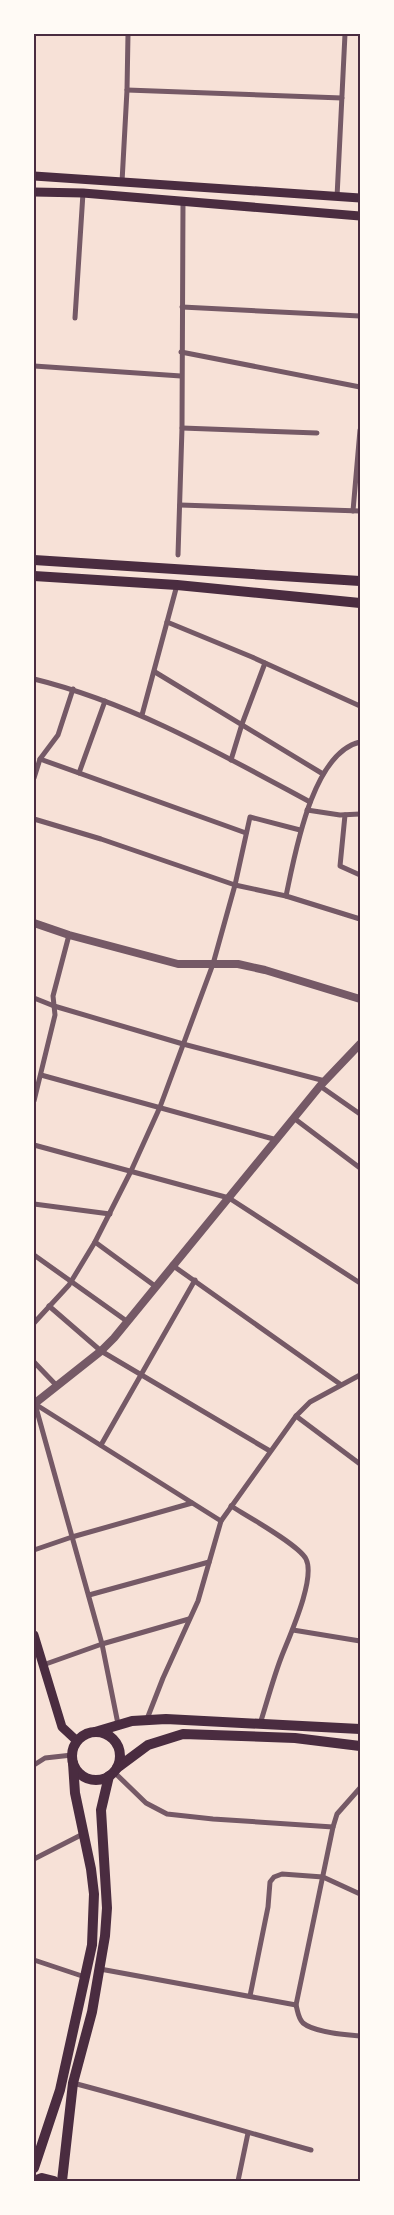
<svg xmlns="http://www.w3.org/2000/svg" width="394" height="2215" font-family="Inter,sans-serif">
<style>
.lines{fill:none;stroke-linecap:round;stroke-linejoin:round}
.minor{stroke:#755966;stroke-width:5}
.tertiary{stroke:#755966;stroke-width:8}
.secondary{stroke:#4a2c40;stroke-width:9}
.trunk{stroke:#4a2c40;stroke-width:10}
.neatline{fill:none;stroke:#4a2c40;stroke-width:2}
</style>
<rect width="100%" height="100%" fill="#f7e1d7"/>
<g class="lines">
<!-- minor -->
<g class="minor">
<path d="M 127,90 L 342,98"/>
<path d="M 122,182 L 127,90 L 128,34"/>
<path d="M 337,197 L 345,34"/>
<path d="M 182,307 L 360,316"/>
<path d="M 75,318 L 83,193"/>
<path d="M 181,352 L 360,387"/>
<path d="M 34,366 L 181,376"/>
<path d="M 182,428 L 317,433"/>
<path d="M 180,505 L 360,511"/>
<path d="M 353,511 L 360,430"/>
<path d="M 178,555 L 182,428 L 183,202"/>
<path d="M 167,622 L 252,657 L 360,706"/>
<path d="M 155,672 L 323,774"/>
<path d="M 34,679 C 132,703 221,754 310,802"/>
<path d="M 142,715 L 177,585"/>
<path d="M 40,759 L 246,833"/>
<path d="M 231,760 L 242,724 L 265,663"/>
<path d="M 79,773 L 105,701"/>
<path d="M 34,778 L 40,759 L 58,735 L 73,689"/>
<path d="M 307,810 L 340,815 L 360,814"/>
<path d="M 345,815 L 340,866 L 360,875"/>
<path d="M 34,819 L 101,839 L 235,885 L 286,896 L 360,919"/>
<path d="M 286,896 C 295,854 312,753 360,742"/>
<path d="M 34,998 L 54,1006 L 183,1044 L 325,1081"/>
<path d="M 41,1075 L 277,1140"/>
<path d="M 320,1086 L 360,1114"/>
<path d="M 34,1101 L 55,1015 L 53,996 L 69,935"/>
<path d="M 295,1119 L 360,1168"/>
<path d="M 34,1145 L 229,1198 L 360,1283"/>
<path d="M 34,1204 L 110,1214"/>
<path d="M 95,1242 L 155,1286"/>
<path d="M 34,1255 L 128,1322"/>
<path d="M 172,1265 L 340,1384"/>
<path d="M 49,1306 L 101,1351 L 270,1451"/>
<path d="M 34,1323 L 69,1285 L 95,1242 L 131,1171 L 160,1107 L 213,964 L 235,885 L 250,817 L 300,830"/>
<path d="M 34,1362 L 57,1386"/>
<path d="M 35,1404 L 102,1644 L 118,1724"/>
<path d="M 35,1404 L 221,1521"/>
<path d="M 296,1416 L 360,1464"/>
<path d="M 101,1445 L 195,1280"/>
<path d="M 231,1506 C 247,1516 299,1545 306,1559 C 316,1579 289,1637 281,1658 C 273,1679 267,1702 260,1724"/>
<path d="M 34,1550 L 72,1537 L 192,1503"/>
<path d="M 89,1595 L 209,1562"/>
<path d="M 293,1630 L 360,1641"/>
<path d="M 43,1665 L 102,1644 L 189,1619"/>
<path d="M 147,1719 L 163,1678 L 198,1601 L 221,1521 L 296,1416 L 310,1402 L 360,1375"/>
<path d="M 34,1765 L 45,1758 L 72,1755"/>
<path d="M 114,1772 L 146,1803 L 167,1814 L 213,1819 L 333,1827"/>
<path d="M 360,1788 L 337,1814 L 333,1827 L 296,2005 C 298,2012 298,2018 303,2023 C 314,2032 346,2035 360,2036"/>
<path d="M 34,1859 L 83,1834"/>
<path d="M 34,1960 L 85,1977"/>
<path d="M 100,1969 L 296,2005"/>
<path d="M 250,1996 L 268,1907 L 270,1882 L 274,1877 L 282,1874 L 323,1877 L 360,1894"/>
<path d="M 73,2083 C 153,2104 231,2128 311,2150"/>
<path d="M 238,2181 L 248,2133"/>
</g>
<!-- tertiary -->
<g class="tertiary">
<path d="M 34,923 L 69,935 L 178,964 L 238,964 L 265,970 L 360,999"/>
<path d="M 34,1404 L 101,1351 L 114,1338 L 320,1086 L 360,1044"/>
</g>
<!-- secondary -->
<g class="secondary">
<path d="M 34,176 L 360,198"/>
<path d="M 34,192 L 83,193 L 360,216"/>
<path d="M 34,1635 L 62,1727 L 77,1741"/>
</g>
<!-- trunk -->
<g class="trunk">
<path d="M 34,560 L 360,581"/>
<path d="M 34,576 L 177,585 L 360,603"/>
<path d="M 95,1732 L 132,1721 L 166,1719 L 360,1729"/>
<circle cx="96" cy="1756" r="24"/>
<path d="M 117,1768 L 148,1745 L 183,1734 L 295,1738 L 360,1746"/>
<path d="M 34,2168 L 60,2090 L 92,1945 L 94,1894 L 91,1869 L 75,1793 L 73,1763"/>
<path d="M 34,2181 L 42,2178 L 54,2181"/>
<path d="M 62,2181 L 73,2083 L 92,2012 L 105,1936 L 107,1908 L 101,1810 L 109,1776"/>
</g>
</g>
<!-- border -->
<rect width="394" height="2215" fill="none" stroke="#fffaf5" stroke-width="70"/>
<rect x="35" y="35" width="324" height="2145" class="neatline"/>
</svg>
